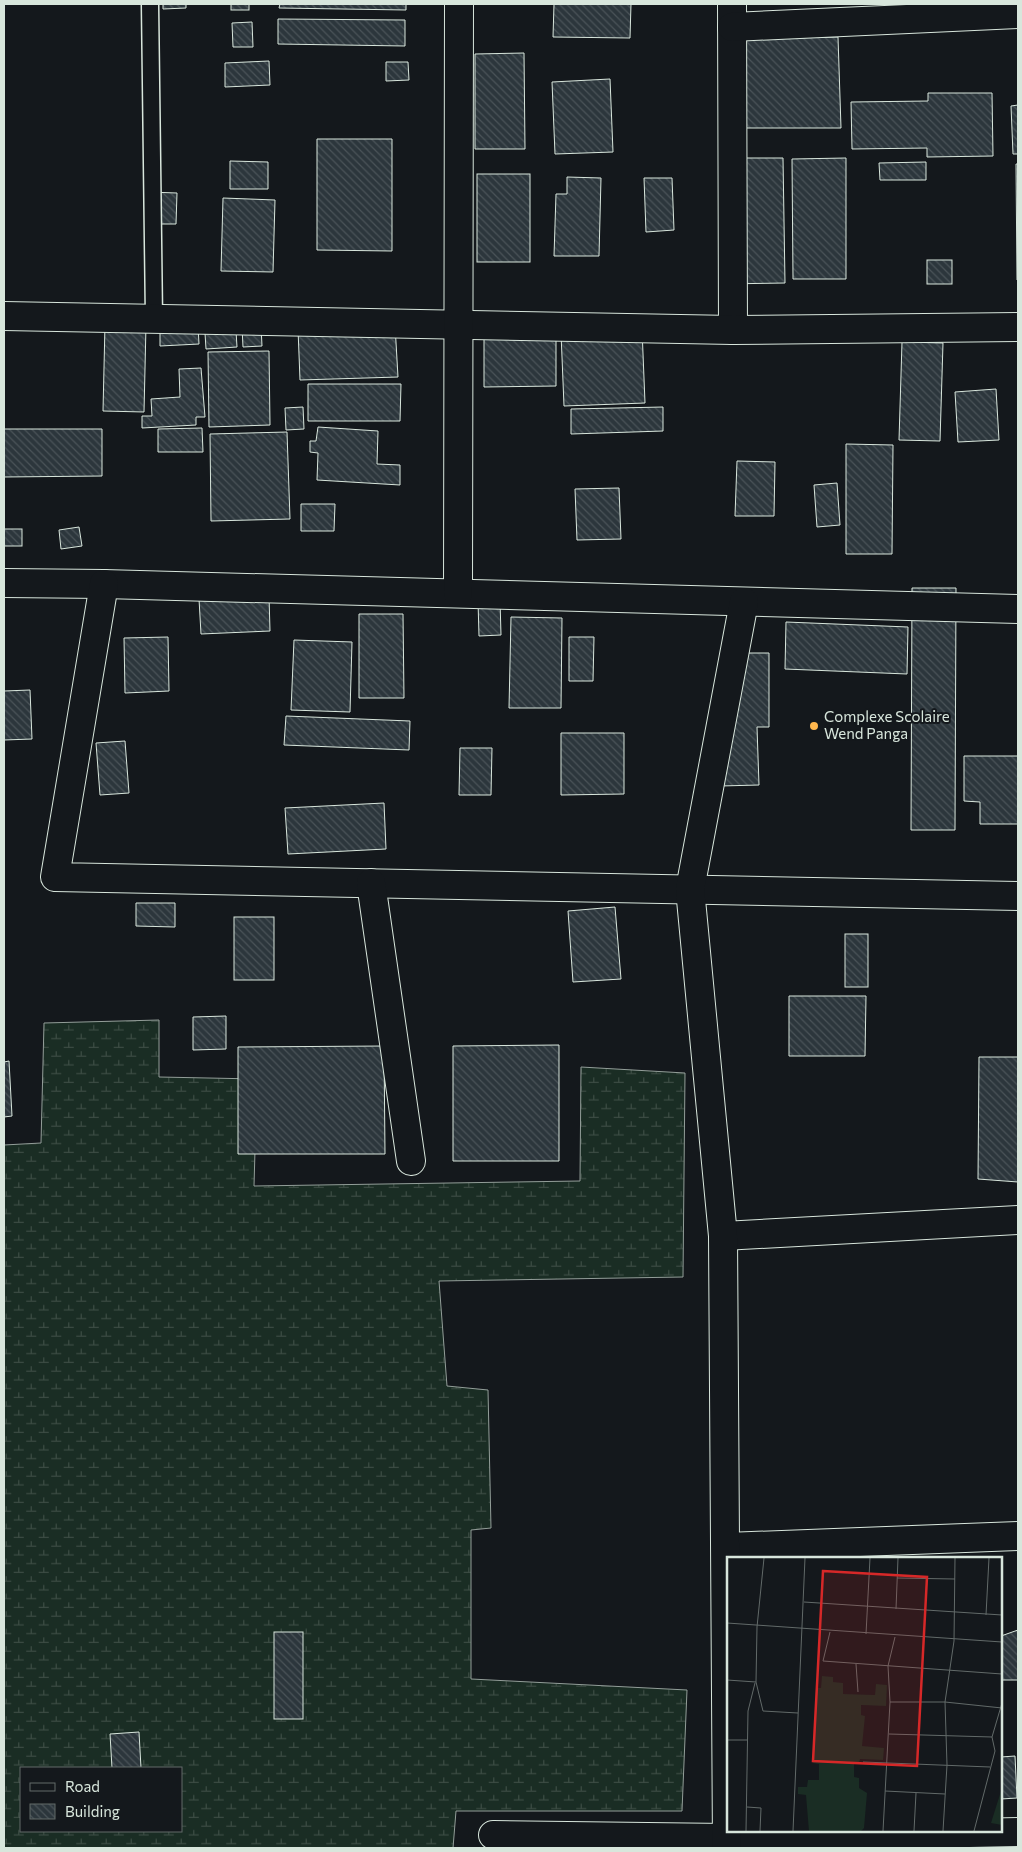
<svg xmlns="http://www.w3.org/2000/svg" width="1022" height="1852" font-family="Commissioner,sans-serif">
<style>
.wetland{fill:url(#wetland-marsh);stroke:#939e99;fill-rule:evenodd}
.building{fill:url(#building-back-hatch);stroke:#d8e6dc}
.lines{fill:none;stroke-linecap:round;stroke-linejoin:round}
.service-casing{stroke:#d8e6dc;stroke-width:19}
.minor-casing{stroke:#d8e6dc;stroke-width:30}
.service{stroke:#14181c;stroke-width:16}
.minor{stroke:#14181c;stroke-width:28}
.poi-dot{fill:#ffb74d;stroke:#14181c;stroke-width:2}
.labels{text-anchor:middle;stroke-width:4;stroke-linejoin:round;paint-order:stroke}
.poi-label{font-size:15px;fill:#d8e6dc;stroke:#14181c;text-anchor:start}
.inset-road{fill:none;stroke:#626a69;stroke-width:1}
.view{fill:#d62828;fill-opacity:0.15;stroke:#d62828;stroke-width:2.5}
.inset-edge{fill:none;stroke:#d8e6dc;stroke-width:2.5}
</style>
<defs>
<pattern id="wetland-marsh" width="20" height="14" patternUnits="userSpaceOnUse" patternTransform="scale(1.25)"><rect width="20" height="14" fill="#1a2d24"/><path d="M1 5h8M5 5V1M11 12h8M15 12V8" fill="none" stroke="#3b4b43"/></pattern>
<pattern id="building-back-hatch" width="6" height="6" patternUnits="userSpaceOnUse" patternTransform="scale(1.25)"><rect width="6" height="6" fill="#2c363c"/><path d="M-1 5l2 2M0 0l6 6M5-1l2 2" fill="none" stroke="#4a5358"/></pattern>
</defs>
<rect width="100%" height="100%" fill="#14181c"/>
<!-- wetland -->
<path class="wetland" d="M 159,1020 L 159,1077 L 257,1079 L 254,1186 L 580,1181 L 581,1067 L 685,1073 L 683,1277 L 439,1281 L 447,1386 L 488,1390 L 491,1528 L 471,1530 L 471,1679 L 687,1690 L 682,1811 L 456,1811 L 453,1848 L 4,1848 L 4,1145 L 41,1143 L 44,1023 ZM 21,1768 L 181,1768 L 181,1831 L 21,1831 Z"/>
<!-- building -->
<g class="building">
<path d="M 163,4 L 186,4 L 186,8 L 163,9 Z"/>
<rect x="231" y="4" width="18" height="6"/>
<path d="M 280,4 L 406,4 L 406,10 L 279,8 Z"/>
<path d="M 554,4 L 631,4 L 630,38 L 553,37 Z"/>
<path d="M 278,19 L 405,20 L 405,46 L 278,44 Z"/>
<path d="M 252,22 L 253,47 L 233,47 L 232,23 Z"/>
<path d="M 838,37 L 841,128 L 722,128 L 723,39 Z"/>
<path d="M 524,53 L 525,149 L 475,149 L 475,54 Z"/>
<path d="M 269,61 L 270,85 L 225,87 L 225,63 Z"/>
<path d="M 386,62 L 408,62 L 409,80 L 386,81 Z"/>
<path d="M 610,79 L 613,152 L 555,154 L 552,82 Z"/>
<path d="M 928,93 L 992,93 L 993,156 L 927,157 L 927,148 L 852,149 L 851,102 L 928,101 Z"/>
<path d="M 1018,105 L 1018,154 L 1013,154 L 1011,106 Z"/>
<path d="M 317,139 L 392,139 L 392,251 L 317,250 Z"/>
<path d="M 721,158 L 783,158 L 785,283 L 722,284 Z"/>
<path d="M 846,158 L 846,279 L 793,279 L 792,159 Z"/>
<path d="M 230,161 L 268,162 L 268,189 L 230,189 Z"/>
<path d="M 926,162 L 926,180 L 880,180 L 879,163 Z"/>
<path d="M 1016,164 L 1018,164 L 1018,280 L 1017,280 Z"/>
<rect x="477" y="174" width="53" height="88"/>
<path d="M 567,177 L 601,178 L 599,256 L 554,256 L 556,194 L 567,194 Z"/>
<path d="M 644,178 L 672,178 L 674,230 L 646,232 Z"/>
<path d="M 148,192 L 177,193 L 176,224 L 147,224 Z"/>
<path d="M 223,198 L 275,200 L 273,272 L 221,271 Z"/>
<rect x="927" y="260" width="25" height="24"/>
<path d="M 484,314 L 556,314 L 556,386 L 484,387 Z"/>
<path d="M 105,324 L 146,325 L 144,412 L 103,411 Z"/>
<path d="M 395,325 L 398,377 L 300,380 L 298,329 Z"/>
<path d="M 198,326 L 199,344 L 160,346 L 160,327 Z"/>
<path d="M 261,326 L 262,346 L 243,347 L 242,327 Z"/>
<path d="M 642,329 L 645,403 L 564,406 L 561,333 Z"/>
<path d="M 236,331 L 237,347 L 206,349 L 205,333 Z"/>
<path d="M 902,342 L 943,343 L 940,441 L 899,440 Z"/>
<path d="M 269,351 L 270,425 L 209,427 L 208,352 Z"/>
<path d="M 201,368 L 205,417 L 196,417 L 196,425 L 142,428 L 142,416 L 152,416 L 151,399 L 180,397 L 179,369 Z"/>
<path d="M 308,384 L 401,384 L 400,421 L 308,421 Z"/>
<path d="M 996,389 L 999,440 L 958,442 L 955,392 Z"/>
<path d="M 303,407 L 304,429 L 286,430 L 285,408 Z"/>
<path d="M 663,407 L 663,431 L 571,434 L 571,409 Z"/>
<path d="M 318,427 L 378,431 L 377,464 L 400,465 L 400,485 L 317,480 L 318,453 L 310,452 L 310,441 L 316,441 Z"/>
<path d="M 202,428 L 203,452 L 158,452 L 158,429 Z"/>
<path d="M 4,429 L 102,429 L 102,476 L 4,477 Z"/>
<path d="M 287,432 L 290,519 L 211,521 L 210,434 Z"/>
<path d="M 846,444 L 893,445 L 892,554 L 846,554 Z"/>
<path d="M 737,461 L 775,462 L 774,516 L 735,516 Z"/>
<path d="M 837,483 L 840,525 L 817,527 L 814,485 Z"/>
<path d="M 619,488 L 621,539 L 577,540 L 575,489 Z"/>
<path d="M 301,504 L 335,504 L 334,531 L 301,531 Z"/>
<path d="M 79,527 L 82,546 L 61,549 L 59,530 Z"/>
<rect x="4" y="529" width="18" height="17"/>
<path d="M 912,588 L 956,588 L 955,830 L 911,830 Z"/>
<path d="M 269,596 L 270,631 L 201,634 L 199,599 Z"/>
<path d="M 500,600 L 501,635 L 479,636 L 478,601 Z"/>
<path d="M 359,614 L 403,614 L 404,698 L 359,698 Z"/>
<path d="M 511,617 L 562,618 L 561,708 L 509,708 Z"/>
<path d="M 786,622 L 908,627 L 907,674 L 785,669 Z"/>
<path d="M 168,637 L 169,691 L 125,693 L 124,638 Z"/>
<path d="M 569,637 L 594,637 L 593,681 L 569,681 Z"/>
<path d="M 294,640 L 352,642 L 350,712 L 291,710 Z"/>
<path d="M 722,653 L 769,653 L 769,727 L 757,727 L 759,785 L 720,786 Z"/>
<path d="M 30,690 L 32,739 L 4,740 L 4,691 Z"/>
<path d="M 286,716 L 410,721 L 409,750 L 284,745 Z"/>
<path d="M 561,733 L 624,733 L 624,794 L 561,795 Z"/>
<path d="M 125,741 L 129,793 L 100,795 L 96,743 Z"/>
<path d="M 460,748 L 492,748 L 491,795 L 459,795 Z"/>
<path d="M 964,756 L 1018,756 L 1018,824 L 980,824 L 980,802 L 964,801 Z"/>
<path d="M 384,803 L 386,849 L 288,854 L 285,808 Z"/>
<path d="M 136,903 L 175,903 L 175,927 L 136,926 Z"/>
<path d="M 615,907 L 621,979 L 573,982 L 568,911 Z"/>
<rect x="234" y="917" width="40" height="63"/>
<rect x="845" y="934" width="23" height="53"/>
<path d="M 789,996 L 866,996 L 865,1056 L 789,1056 Z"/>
<path d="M 226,1016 L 226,1049 L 193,1050 L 193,1017 Z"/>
<path d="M 559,1045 L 559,1161 L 453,1161 L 453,1046 Z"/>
<path d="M 384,1046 L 385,1154 L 238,1154 L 238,1047 Z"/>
<path d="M 979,1057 L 1018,1057 L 1018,1182 L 978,1179 Z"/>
<path d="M 9,1061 L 12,1116 L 4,1117 L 4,1062 Z"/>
<path d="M 1018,1630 L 1018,1680 L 1001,1680 L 1001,1636 Z"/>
<rect x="274" y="1632" width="29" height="87"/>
<path d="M 139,1732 L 141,1768 L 112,1768 L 110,1734 Z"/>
<path d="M 1015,1756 L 1017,1798 L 1001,1799 L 1001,1757 Z"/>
</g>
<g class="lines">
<defs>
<path id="service" d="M 150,4 L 154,319"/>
<g id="minor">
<path d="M 732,4 L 733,330"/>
<path d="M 732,27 L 1018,14"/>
<path d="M 4,316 L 733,330 L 1018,327"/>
<path d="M 4,583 L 104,584 L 1018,609"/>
<path d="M 104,584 L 55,877 L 1018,896"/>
<path d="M 458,593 L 459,4"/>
<path d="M 371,883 L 411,1161"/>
<path d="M 723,1236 L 1018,1220"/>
<path d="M 726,1547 L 1018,1536"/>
<path d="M 493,1835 L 727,1838 L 1018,1832"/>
<path d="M 727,1848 L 723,1236 L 690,889 L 744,602"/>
</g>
</defs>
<!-- service casing -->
<use href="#service" class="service-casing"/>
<!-- minor casing -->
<use href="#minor" class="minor-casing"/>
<!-- service -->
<use href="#service" class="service"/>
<!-- minor -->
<use href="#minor" class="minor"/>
</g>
<!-- markers -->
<circle class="poi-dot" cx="814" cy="726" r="5"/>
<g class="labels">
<!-- poi labels -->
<g class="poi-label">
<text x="824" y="722">Complexe Scolaire<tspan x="824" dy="17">Wend Panga</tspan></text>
</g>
</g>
<!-- overview -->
<g transform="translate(727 1557)">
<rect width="275" height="275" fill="#14181c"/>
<path d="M 95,119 L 106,120 L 106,125 L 116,126 L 116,137 L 148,138 L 149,127 L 160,128 L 159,149 L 134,148 L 134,158 L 138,159 L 135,189 L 157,191 L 156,203 L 133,202 L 132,206 L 127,207 L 127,220 L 132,221 L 132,231 L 140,236 L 137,271 L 134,274 L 82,274 L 79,238 L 71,237 L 71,230 L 80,230 L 81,223 L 92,223 L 92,207 L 86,206 L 89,131 L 94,131 ZM 275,231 L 275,268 L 264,266 Z" fill="#1a2d24"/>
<path class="inset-road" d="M 37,1 L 30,70 L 29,125 L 36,154 L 71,156M 170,21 L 228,22M 77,45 L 275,58M 169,52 L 171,1M 259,58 L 262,1M 0,66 L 275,85M 103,75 L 96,104 L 275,117M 139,77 L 143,1M 129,107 L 131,135M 0,123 L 29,125M 163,145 L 218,145 L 275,151M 162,177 L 265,180M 0,183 L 21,183M 136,205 L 263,210M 158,234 L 218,237M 20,250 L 34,251 L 33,274M 19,274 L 21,154 L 28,126M 66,274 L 78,1M 156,274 L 163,145 L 161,109 L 168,80M 187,274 L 189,236M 216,274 L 220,208 L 218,145 L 227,84 L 228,1M 247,274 L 268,194 L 265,180 L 275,146"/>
<path class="view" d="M 96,14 L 200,20 L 190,209 L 86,204 Z"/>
<rect width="275" height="275" class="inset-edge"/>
</g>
<!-- border -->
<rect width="1022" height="1852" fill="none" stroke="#d8e6dc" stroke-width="10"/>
<!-- legend -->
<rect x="20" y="1767" width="162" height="65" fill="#14181c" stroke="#626a69"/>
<rect x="30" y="1783" width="25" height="8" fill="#14181c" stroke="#626a69"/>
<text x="65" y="1792" font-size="15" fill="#d8e6dc">Road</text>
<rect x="30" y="1804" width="25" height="15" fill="url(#building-back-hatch)" stroke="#626a69"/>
<text x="65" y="1817" font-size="15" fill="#d8e6dc">Building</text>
</svg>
